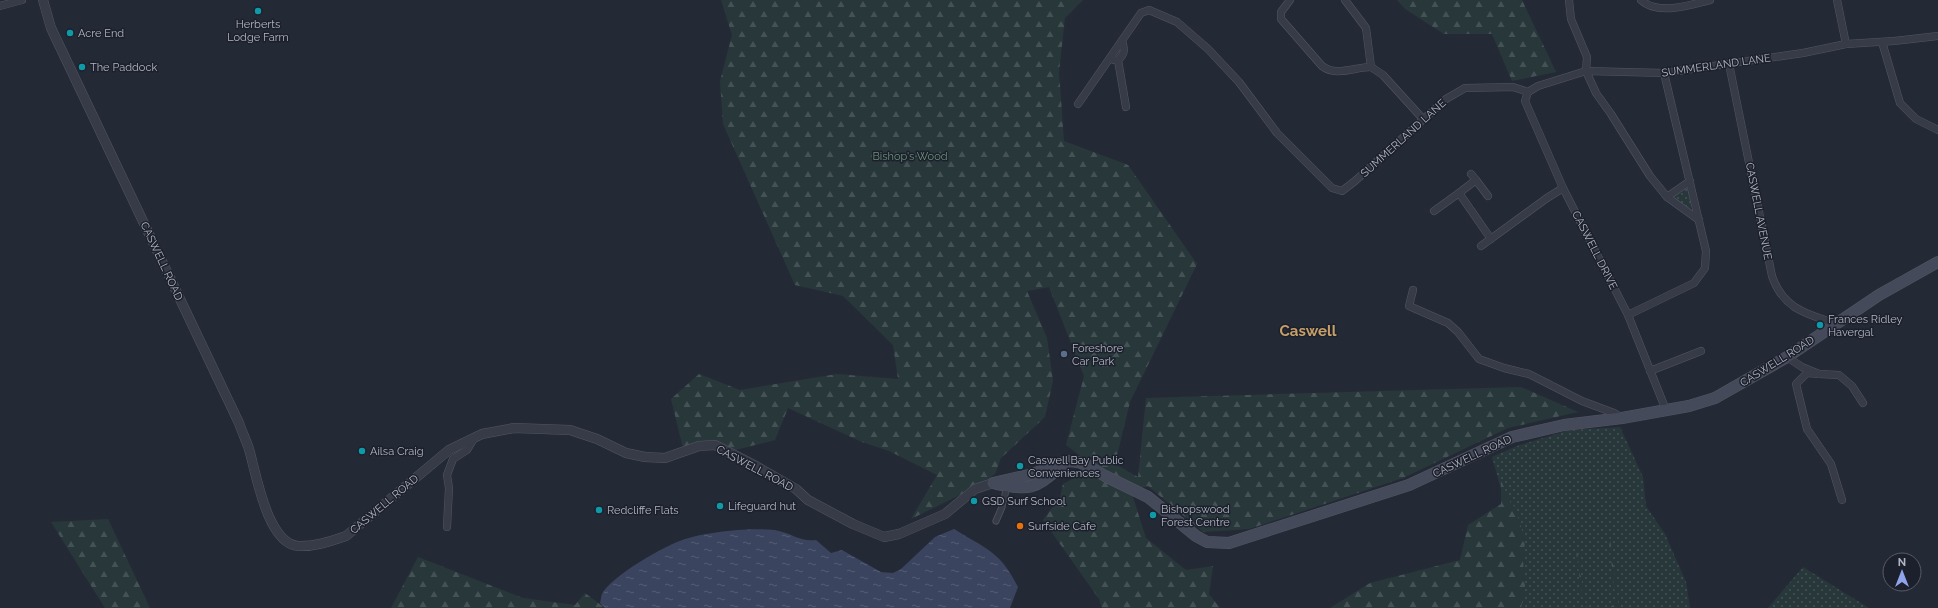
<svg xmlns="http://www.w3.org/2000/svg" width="1938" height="608" font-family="Raleway,sans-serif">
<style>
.grass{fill:url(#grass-dots)}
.forest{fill:url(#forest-firs)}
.water{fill:url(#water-ripples)}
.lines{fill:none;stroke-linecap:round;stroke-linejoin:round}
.pedestrian-casing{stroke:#525662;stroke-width:7}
.minor-casing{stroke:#525662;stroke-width:8}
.tertiary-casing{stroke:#525662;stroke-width:10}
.secondary-casing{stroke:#525662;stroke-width:12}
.pedestrian{stroke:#373b47;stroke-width:5.5}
.minor{stroke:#373b47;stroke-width:7}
.tertiary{stroke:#373b47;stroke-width:9}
.secondary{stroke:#454a5a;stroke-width:11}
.culture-dot{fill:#0f9aa8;stroke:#1c202c;stroke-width:1.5}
.service-dot{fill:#5c6f8a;stroke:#1c202c;stroke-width:1.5}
.food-dot{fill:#e8710a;stroke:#1c202c;stroke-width:1.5}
.labels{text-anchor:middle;stroke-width:3;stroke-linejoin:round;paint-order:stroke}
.poi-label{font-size:11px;fill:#b2b6c3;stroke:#1c202c;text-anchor:start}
.street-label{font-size:11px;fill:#b2b6c3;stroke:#1c202c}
.park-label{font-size:11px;fill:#6c917a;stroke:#1c202c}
.district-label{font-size:15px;font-weight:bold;fill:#c7a069;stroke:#1c202c}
</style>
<defs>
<pattern id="grass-dots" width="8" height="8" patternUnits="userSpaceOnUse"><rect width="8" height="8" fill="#28373a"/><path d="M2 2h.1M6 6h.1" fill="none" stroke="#455255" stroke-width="1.8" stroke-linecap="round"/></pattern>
<pattern id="forest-firs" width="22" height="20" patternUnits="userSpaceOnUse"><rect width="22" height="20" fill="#28373a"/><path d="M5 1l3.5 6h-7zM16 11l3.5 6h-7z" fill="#455255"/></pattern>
<pattern id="water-ripples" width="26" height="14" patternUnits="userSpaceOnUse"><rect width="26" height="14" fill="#3a445e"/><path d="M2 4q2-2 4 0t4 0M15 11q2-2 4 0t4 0" fill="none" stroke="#545d73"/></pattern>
</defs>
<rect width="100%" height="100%" fill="#242936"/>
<!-- grass -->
<g class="grass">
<path d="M 1687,187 L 1692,204 L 1690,209 L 1673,197 Z"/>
<path d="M 1620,427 L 1643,477 L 1646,506 L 1665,534 L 1686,582 L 1690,608 L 1476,608 L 1513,532 L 1492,457 L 1517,446 L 1569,430 Z"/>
<path d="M 1803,567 L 1869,608 L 1768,608 Z"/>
</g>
<!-- forest -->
<g class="forest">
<path d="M 721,0 L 1083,0 L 1065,18 L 1059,72 L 1064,141 L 1128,165 L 1197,264 L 1130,402 L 1115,464 L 1138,477 L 1146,398 L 1521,387 L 1578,412 L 1508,428 L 1403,478 L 1249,529 L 1203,532 L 1148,486 L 1131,491 L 1146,538 L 1186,570 L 1213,566 L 1209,594 L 1220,608 L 1102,608 L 1099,599 L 1043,520 L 1060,497 L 1063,484 L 1074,478 L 1086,460 L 1066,445 L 1084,376 L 1049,287 L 1027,291 L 1047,338 L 1053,381 L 1045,417 L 1001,458 L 995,474 L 978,486 L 911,519 L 937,475 L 889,451 L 862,442 L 788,408 L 775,440 L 735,450 L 717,443 L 683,448 L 671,399 L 699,374 L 740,390 L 837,374 L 898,379 L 893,345 L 843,296 L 795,285 L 723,124 L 720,81 L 732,35 Z"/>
<path d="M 1397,0 L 1522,0 L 1556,72 L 1512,81 L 1492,34 L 1444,34 L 1405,9 Z"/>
<path d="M 1501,480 L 1511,504 L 1515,507 L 1525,540 L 1523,561 L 1525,587 L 1521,608 L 1330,608 L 1370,583 L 1460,560 L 1468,525 L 1501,504 Z"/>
<path d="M 108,519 L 150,608 L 105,608 L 51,522 Z"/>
<path d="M 1572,523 L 1586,606 L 1588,608 L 1584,608 Z"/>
<path d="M 1610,538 L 1619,608 L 1609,608 L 1616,603 L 1609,541 Z"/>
<path d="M 418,557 L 523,598 L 575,605 L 585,593 L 605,608 L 391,608 Z"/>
</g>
<!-- water -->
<path class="water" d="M 954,529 C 986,549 1000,551 1018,587 L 1010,608 L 605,608 L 600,603 C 601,600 601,596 602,594 C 611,576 666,545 685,539 C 706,532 757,526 779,531 C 792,534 801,542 816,540 L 831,553 L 842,550 L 881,572 L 893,573 L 901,569 L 935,537 Z"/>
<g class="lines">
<defs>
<g id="pedestrian">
<path d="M 1003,503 L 1007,486"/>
<path d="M 996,521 L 1002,507"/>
</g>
<g id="minor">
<path d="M 1290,0 L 1281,12 L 1281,19 L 1322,66 C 1336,77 1355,67 1371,67"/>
<path d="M 1345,0 L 1366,28 L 1371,67 L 1383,75 L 1423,119"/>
<path d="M 1569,0 L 1571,19 L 1587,57 L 1586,71"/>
<path d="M 1641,0 C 1658,16 1690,5 1710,0"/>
<path d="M 1837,0 L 1846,44"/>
<path d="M 0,6 L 22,0"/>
<path d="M 1882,42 L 1900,103 L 1916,119 L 1938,130"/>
<path d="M 1114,60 L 1118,60 C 1125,54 1125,50 1122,41"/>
<path d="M 1118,60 L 1126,107"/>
<path d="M 1729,64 L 1772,276 C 1783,309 1807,314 1837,324"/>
<path d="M 1586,71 L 1596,93 L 1611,114 L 1650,176 L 1667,197 L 1699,220"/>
<path d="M 1528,92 L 1525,101 L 1563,188 L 1628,315 L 1666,410"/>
<path d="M 1078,104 L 1141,13 L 1149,10 L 1177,22 L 1208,49 L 1239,82 L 1277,133 L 1332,188 L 1342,191 L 1355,181 L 1446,99 L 1465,88 L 1513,87 L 1528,92 L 1538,86 L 1586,71 L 1664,73 L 1803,53 L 1846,44 L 1894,41 L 1938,36"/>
<path d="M 1471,174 L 1476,180"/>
<path d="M 1488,196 L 1476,180 L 1459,193 L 1491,239"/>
<path d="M 1667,197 L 1690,181"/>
<path d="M 1434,211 L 1459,193"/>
<path d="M 1481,246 L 1547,198 L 1563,188"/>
<path d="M 1413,290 L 1409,306 L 1448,323 L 1458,332 L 1479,359 L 1504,368 L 1529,374 L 1582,401 L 1614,413 L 1622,418"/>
<path d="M 1628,315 L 1694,283 L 1705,268 L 1706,251 L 1664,73"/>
<path d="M 1787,357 L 1802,367 L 1819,374 L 1839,375 L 1852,386 L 1863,403"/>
<path d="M 1650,371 L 1701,351"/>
<path d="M 1819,374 L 1807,373 L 1796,384 L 1807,429 L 1831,464 L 1842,500"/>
<path d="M 447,527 L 449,488 L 447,475 L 453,459 L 467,450 L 475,437"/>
</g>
<path id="tertiary" d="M 43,0 L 51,28 L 239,423 C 242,432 246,440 249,449 C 256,473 267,543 298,546 C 314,547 331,541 346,536 L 449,450 L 482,434 L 514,428 L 570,430 L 597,439 L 626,453 L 645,457 L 665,458 L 699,446 L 715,445 L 756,466 L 796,489 L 808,500 L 853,524 L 884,537 L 899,534 L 945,514 L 975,489 L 993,483"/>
<g id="secondary">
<path d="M 993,483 L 1033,474 L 1060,463 L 1071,461 L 1078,462 L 1087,465 L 1105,476 L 1148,497 L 1196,536 L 1207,542 L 1229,543 L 1409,485 L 1512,437 L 1564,425 L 1622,418 L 1689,406 L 1715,398 L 1787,357 L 1879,295 L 1938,262"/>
<path d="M 997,484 C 1034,491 1034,488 1062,466"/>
</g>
</defs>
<!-- pedestrian casing -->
<use href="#pedestrian" class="pedestrian-casing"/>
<!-- minor casing -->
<use href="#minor" class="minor-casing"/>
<!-- tertiary casing -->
<use href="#tertiary" class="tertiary-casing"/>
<!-- secondary casing -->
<use href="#secondary" class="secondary-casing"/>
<!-- pedestrian -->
<use href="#pedestrian" class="pedestrian"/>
<!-- minor -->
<use href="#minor" class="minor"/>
<!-- tertiary -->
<use href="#tertiary" class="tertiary"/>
<!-- secondary -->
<use href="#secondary" class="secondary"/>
</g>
<!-- markers -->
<g class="culture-dot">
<circle cx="258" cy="11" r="4"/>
<circle cx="70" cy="33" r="4"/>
<circle cx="82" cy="67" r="4"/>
<circle cx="1820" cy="325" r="4"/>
<circle cx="362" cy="451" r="4"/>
<circle cx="1020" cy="466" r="4"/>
<circle cx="974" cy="501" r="4"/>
<circle cx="720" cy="506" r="4"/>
<circle cx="599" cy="510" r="4"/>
<circle cx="1153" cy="515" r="4"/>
</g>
<circle class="service-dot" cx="1064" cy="354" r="4"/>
<circle class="food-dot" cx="1020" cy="526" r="4"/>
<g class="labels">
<!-- poi labels -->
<g class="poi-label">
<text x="258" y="28" text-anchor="middle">Herberts<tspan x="258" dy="13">Lodge Farm</tspan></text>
<text x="78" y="37">Acre End</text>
<text x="90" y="71">The Paddock</text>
<text x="1828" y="323">Frances Ridley<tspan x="1828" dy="13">Havergal</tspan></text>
<text x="1072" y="352">Foreshore<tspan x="1072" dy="13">Car Park</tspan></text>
<text x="370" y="455">Ailsa Craig</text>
<text x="1028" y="464">Caswell Bay Public<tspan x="1028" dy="13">Conveniences</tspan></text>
<text x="982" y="505">GSD Surf School</text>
<text x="728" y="510">Lifeguard hut</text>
<text x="1161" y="513">Bishopswood<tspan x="1161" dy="13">Forest Centre</tspan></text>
<text x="607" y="514">Redcliffe Flats</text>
<text x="1028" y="530">Surfside Cafe</text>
</g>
<!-- street labels -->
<g class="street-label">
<text transform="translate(1716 65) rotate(-8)" y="4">SUMMERLAND LANE</text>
<text transform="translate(1403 138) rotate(-42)" y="4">SUMMERLAND LANE</text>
<text transform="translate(1759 211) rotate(79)" y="4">CASWELL AVENUE</text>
<text transform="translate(1595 250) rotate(63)" y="4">CASWELL DRIVE</text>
<text transform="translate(162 261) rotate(65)" y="4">CASWELL ROAD</text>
<text transform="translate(1777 361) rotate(-32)" y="4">CASWELL ROAD</text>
<text transform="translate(1472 456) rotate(-25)" y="4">CASWELL ROAD</text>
<text transform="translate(755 468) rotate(28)" y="4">CASWELL ROAD</text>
<text transform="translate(384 504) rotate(-40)" y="4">CASWELL ROAD</text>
</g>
<!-- park labels -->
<g class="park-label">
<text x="910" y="160">Bishop's Wood</text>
</g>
<!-- district labels -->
<g class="district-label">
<text x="1308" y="336">Caswell</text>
</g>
</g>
<!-- north arrow -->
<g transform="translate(1902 572)"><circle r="19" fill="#1c202c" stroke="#585c68"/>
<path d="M0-3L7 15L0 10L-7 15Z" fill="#8fa4eb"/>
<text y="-6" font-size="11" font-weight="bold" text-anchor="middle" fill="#b2b6c3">N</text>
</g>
</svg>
